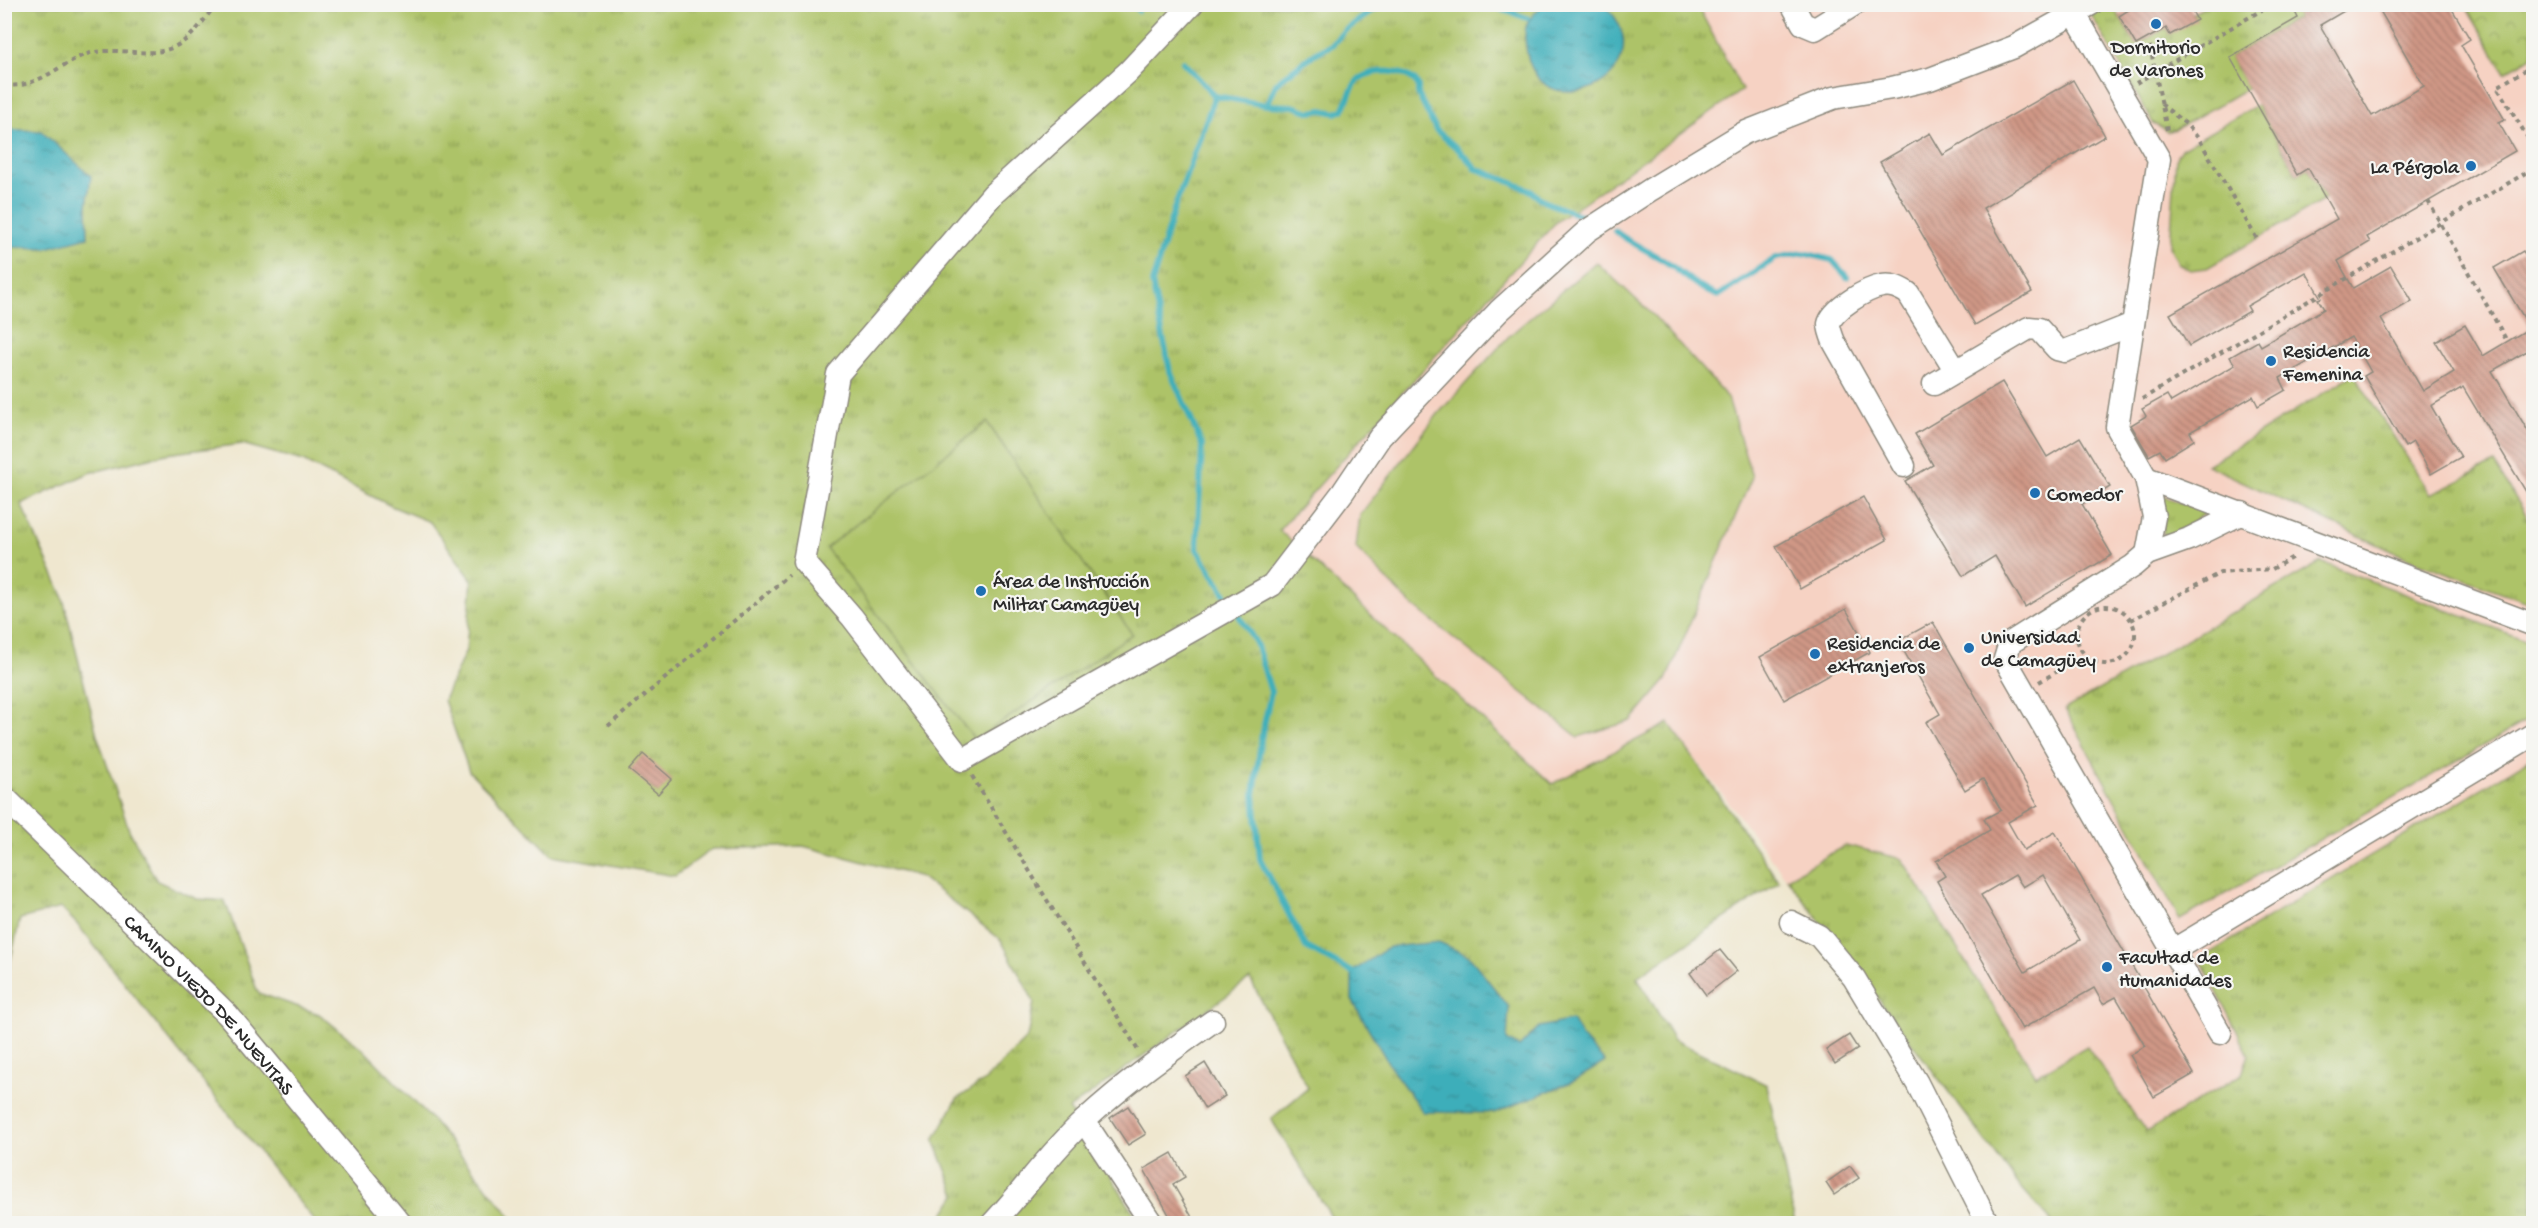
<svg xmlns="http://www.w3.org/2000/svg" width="2538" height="1228" font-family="'Gochi Hand',sans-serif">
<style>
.built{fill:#f6d2c3}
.grass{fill:url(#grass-tufts);stroke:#6c7749;stroke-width:1.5}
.park{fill:url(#park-crowns);stroke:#6c7749;stroke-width:1.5}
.garden{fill:#adc367;stroke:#6c7749;stroke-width:1.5}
.water{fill:url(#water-ripples);stroke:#346c72;stroke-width:1.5}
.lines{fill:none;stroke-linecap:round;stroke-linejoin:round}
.stream{stroke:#3eaeba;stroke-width:6}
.building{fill:url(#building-back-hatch);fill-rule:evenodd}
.minor-casing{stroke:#8d897d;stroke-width:25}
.path{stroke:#8d897d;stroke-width:4;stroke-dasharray:4.5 4.5;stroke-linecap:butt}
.minor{stroke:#fff;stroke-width:22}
.poi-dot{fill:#1f6fb2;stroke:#f6f6f2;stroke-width:2}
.labels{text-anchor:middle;stroke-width:4.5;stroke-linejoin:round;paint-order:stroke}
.poi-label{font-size:20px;fill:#2b2b2b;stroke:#f6f6f2;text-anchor:start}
.street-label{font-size:20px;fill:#2b2b2b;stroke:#f6f6f2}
</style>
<defs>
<pattern id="grass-tufts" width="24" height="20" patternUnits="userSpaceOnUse" patternTransform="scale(1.5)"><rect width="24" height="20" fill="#adc367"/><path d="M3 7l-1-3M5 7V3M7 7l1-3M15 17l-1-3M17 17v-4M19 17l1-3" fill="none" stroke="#8d9f55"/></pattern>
<pattern id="park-crowns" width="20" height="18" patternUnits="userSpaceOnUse" patternTransform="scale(1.5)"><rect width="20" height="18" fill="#adc367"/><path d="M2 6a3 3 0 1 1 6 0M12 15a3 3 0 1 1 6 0" fill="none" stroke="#8d9f55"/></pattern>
<pattern id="water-ripples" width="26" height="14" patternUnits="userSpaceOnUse" patternTransform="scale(1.5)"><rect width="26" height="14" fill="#3eaeba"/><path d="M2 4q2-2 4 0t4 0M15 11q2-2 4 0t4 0" fill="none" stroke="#348e97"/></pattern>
<pattern id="building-back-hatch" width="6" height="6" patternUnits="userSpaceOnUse" patternTransform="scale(1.5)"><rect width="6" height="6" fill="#d09886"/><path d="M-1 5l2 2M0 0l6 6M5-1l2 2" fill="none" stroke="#a97c6e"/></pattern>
</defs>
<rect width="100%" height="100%" fill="#f6f6f2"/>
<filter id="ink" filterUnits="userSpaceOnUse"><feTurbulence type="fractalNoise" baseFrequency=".0167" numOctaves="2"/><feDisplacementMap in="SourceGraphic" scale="12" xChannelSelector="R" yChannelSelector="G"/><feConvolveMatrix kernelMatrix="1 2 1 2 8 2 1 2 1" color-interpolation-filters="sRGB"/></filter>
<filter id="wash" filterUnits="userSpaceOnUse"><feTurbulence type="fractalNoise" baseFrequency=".008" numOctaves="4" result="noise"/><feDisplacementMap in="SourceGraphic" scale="24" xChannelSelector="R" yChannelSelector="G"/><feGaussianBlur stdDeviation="1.35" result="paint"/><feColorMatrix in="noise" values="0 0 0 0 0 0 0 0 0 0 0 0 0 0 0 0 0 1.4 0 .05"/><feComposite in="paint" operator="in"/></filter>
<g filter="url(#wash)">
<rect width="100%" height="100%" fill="#efe7cf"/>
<!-- built -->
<path class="built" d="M 1697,5 L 2533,5 L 2533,1223 L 2053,1223 L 2019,1185 L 1669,724 L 1552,785 L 1279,530 L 1556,222 L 1741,90 Z"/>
<!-- grass -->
<g class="grass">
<path d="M 5,5 L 1697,5 L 1742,90 L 1556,222 L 1279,530 L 1552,784 L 1669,723 L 1779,882 L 1637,977 L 1674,1040 L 1767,1085 L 1795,1223 L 1335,1223 L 1271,1119 L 1308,1088 L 1250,979 L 1069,1109 L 1140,1223 L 938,1223 L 956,1195 L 934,1140 L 957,1099 L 984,1081 L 1027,1038 L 1034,1002 L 1001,940 L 921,877 L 803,846 L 712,849 L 675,876 L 552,855 L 469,771 L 444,700 L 466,650 L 472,580 L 430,522 L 391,506 L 303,461 L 242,444 L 166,454 L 89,473 L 21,504 L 62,594 L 97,735 L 129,830 L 157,881 L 197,899 L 225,901 L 258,993 L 319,1014 L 364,1050 L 432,1120 L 516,1223 L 316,1223 L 77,924 L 61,908 L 20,919 L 5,984 L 5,247 L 88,237 L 87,206 L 90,177 L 7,128 L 5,129 Z"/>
<path d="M 2100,5 L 2112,5 L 2136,45 L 2166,28 L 2170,35 L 2193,13 L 2208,5 L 2291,5 L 2298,18 L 2230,57 L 2248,88 L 2176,129 L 2167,132 L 2153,123 L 2089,11 Z"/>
<path d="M 2257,105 L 2297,175 L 2308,168 L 2326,199 L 2207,268 L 2190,270 L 2178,263 L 2170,247 L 2176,158 L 2181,149 Z"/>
<path d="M 2354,374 L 2431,495 L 2494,463 L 2533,526 L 2533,604 L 2407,558 L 2207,465 Z"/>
<path d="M 2162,496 L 2204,511 L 2205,514 L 2168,538 L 2164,537 L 2163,532 Z"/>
<path d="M 2321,562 L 2533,643 L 2533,717 L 2180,920 L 2065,709 Z"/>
<path d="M 2533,757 L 2533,1223 L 2053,1223 L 2019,1185 L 1787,878 L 1846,845 L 1902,859 L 2036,1076 L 2087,1046 L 2146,1132 L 2241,1075 L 2249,1055 L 2200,959 Z"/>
</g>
<!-- park -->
<path class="park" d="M 2465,5 L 2533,5 L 2533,56 L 2505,73 Z"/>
<!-- garden -->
<g class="garden">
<path d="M 1596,262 L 1654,316 L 1728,398 L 1752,477 L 1666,680 L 1631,721 L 1578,737 L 1411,604 L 1356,548 L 1360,515 L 1438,414 L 1509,336 Z"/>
<path d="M 987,422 L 1132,634 L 975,740 L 826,548 Z"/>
</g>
<!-- water -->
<g class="water">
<path d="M 1543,5 L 1605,5 C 1670,73 1544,135 1527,53 C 1522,28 1525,21 1543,5 Z"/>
<path d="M 5,129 L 41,131 L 91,176 L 87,206 L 88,237 L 47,248 L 5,247 Z"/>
<path d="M 1439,942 L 1469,956 L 1509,1007 L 1507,1040 L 1519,1047 L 1539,1027 L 1572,1020 L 1582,1037 L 1605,1062 L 1574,1081 L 1494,1113 L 1423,1112 L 1393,1071 L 1352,1000 L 1352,972 L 1389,947 Z"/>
</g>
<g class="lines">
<!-- stream -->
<g class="stream">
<path d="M 1133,4 L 1138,10"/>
<path d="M 1488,4 L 1527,18"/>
<path d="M 1183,62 L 1215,96 L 1267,105 L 1293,106 L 1311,112 L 1322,110 L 1336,113 L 1343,110 C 1348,101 1351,87 1358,80 C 1371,67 1410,69 1418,85 L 1418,94 L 1436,130 L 1458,149 L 1477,169 L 1528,189 L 1545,202 L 1582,216"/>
<path d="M 1215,96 L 1174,209 L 1152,283 L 1170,371 L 1202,445 L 1197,549 L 1230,602"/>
<path d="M 1267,105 L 1277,82 L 1314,54 L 1332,45 L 1344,31 L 1382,4"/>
<path d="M 1615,231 C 1630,243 1647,250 1663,260 C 1682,272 1696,288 1718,296 L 1776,258 L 1803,253 L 1832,260 L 1847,277"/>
<path d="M 1236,611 L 1256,643 L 1271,692 L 1261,739 L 1254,795 L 1260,859 L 1306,947 L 1352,972"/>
</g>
</g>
<g id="blocks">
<!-- building -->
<g class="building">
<path d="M 2138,4 L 2188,4 L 2197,20 L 2170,35 L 2166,28 L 2136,45 L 2119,16 Z"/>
<path d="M 2291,4 L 2308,4 L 2311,11 L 2322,4 L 2356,4 L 2320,25 L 2372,116 L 2424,86 L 2376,4 L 2449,4 L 2470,39 L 2461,45 L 2505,120 L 2499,123 L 2515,151 L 2367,237 L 2370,242 L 2338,261 L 2353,288 L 2391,266 L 2412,301 L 2381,319 L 2423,391 L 2454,372 L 2436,342 L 2465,325 L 2483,356 L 2530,328 L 2494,268 L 2523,251 L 2534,267 L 2534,347 L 2492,371 L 2534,441 L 2534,505 L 2463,387 L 2431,406 L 2461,457 L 2431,474 L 2413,442 L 2405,447 L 2364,376 L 2371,372 L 2351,337 L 2280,378 L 2286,390 L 2258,406 L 2253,396 L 2190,432 L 2194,440 L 2165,458 L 2160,450 L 2149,456 L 2131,425 L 2146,416 L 2142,409 L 2167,395 L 2171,402 L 2235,365 L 2230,357 L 2258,341 L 2261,346 L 2324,309 L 2318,299 L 2321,298 L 2306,272 L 2247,306 L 2250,311 L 2189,346 L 2170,314 L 2337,219 L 2308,168 L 2297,175 L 2230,57 L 2298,18 Z"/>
<path d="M 2073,80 L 2105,136 L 1983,208 L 2032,292 L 1975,325 L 1880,162 L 1930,133 L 1943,155 Z"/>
<path d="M 2002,382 L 2047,457 L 2080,437 L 2110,487 L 2082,504 L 2112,555 L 2025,607 L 1995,556 L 1963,576 L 1905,481 L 1933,465 L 1915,434 Z"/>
<path d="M 1863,497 L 1887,540 L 1800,589 L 1776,546 Z"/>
<path d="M 1846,609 L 1870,652 L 1784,700 L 1760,657 Z"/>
<path d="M 1933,622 L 2038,805 L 2008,822 L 2024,850 L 2055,832 L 2194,1074 L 2154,1097 L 2130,1055 L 2145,1046 L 2116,997 L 2103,1004 L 2094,988 L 2022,1029 L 1937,881 L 1945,876 L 1936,861 L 1990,830 L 1984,819 L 2001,810 L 1983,779 L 1965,790 L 1926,722 L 1940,714 L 1898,641 ZM 2015,875 L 2023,887 L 2043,875 L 2080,940 L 2025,972 L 1981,895 Z"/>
<path d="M 643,754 L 672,779 L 658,794 L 629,770 Z"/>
<path d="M 1720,950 L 1737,971 L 1706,995 L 1690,973 Z"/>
<path d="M 1849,1035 L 1858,1049 L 1835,1064 L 1826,1050 Z"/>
<path d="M 1205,1063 L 1225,1096 L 1205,1109 L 1185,1076 Z"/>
<path d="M 1128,1106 L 1146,1134 L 1128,1145 L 1110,1118 Z"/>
<path d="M 1172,1153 L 1185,1177 L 1173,1184 L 1196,1224 L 1174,1224 L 1144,1169 Z"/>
<path d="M 1850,1166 L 1859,1178 L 1834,1195 L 1826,1183 Z"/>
</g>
</g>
</g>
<g filter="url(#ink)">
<use href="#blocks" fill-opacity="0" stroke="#8d897d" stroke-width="1.5"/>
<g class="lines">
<defs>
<g id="minor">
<path d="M 1192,4 L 1128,72 L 993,194 L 838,374 L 804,562 L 852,617 L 962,760 L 1272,585 L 1343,492 L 1380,437 L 1499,311 L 1587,231 L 1650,190 L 1744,133 L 1833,98 L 1892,88 L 1930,79 L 2014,47 L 2091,4"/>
<path d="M 1792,4 L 1803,24 L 1815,29 L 1855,4"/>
<path d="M 2069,4 L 2159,159 L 2117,427 L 2146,478 L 2154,517 L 2147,554"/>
<path d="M 1934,384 L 2029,328 L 2039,329 L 2057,349 L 2065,351 L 2133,324"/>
<path d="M 1904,466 L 1834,342 C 1832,337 1829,329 1829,324 C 1832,309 1868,288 1882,286 C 1892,284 1899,288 1908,293 L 1956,371"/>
<path d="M 2146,478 L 2534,625"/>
<path id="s1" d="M 4,797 L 228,1015 L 401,1224"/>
<path d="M 1791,922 L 1819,936 L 1854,978 L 1917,1083 L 1988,1224"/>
<path d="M 2172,951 L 2534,734"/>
<path d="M 2220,1033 L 2005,659 L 2010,643 L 2133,566 L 2147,554 L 2189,539 L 2242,513"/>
<path d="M 1084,1121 L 1152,1224"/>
<path d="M 992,1224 C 1024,1190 1051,1151 1085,1120 C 1125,1083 1169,1052 1213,1021"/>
</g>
</defs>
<!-- minor casing -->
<use href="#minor" class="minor-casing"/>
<!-- path -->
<g class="path">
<path d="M 2150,46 L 2167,130"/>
<path d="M 2534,65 L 2497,87 L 2534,148"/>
<path d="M 2136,83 L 2272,4"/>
<path d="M 4,84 C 32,92 60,64 84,55 C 114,44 146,60 174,47 C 193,38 204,20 216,4"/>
<path d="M 2161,104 L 2186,124 L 2199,139 L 2257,239"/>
<path d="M 2428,201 L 2507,341"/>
<path d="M 2142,399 L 2534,168"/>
<circle cx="2106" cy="635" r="29"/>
<path d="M 2131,620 L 2220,573 L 2272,569 L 2295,556"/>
<path d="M 2039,682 L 2085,655"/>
<path d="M 608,726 L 789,575"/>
<path d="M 972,776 L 1139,1052"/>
</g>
<!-- minor -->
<use href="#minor" class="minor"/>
</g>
</g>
<!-- markers -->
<g class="poi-dot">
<circle cx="2156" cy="24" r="6"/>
<circle cx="2471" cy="166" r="6"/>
<circle cx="2271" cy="361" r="6"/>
<circle cx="2035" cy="493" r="6"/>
<circle cx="981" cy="591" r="6"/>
<circle cx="1969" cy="648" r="6"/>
<circle cx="1815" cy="654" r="6"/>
<circle cx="2107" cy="967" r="6"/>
</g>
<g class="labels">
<!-- poi labels -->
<g class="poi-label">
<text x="2156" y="53" text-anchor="middle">Dormitorio<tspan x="2156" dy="23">de Varones</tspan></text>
<text x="2459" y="173" text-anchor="end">La Pérgola</text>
<text x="2283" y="357">Residencia<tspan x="2283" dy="23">Femenina</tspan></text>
<text x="2047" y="500">Comedor</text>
<text x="993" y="587">Área de Instrucción<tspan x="993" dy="23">Militar Camagüey</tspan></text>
<text x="1981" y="643">Universidad<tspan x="1981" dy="23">de Camagüey</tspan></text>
<text x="1827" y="649">Residencia de<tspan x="1827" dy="23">extranjeros</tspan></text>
<text x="2119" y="963">Facultad de<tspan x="2119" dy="23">Humanidades</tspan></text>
</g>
<!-- street labels -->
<g class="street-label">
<text dy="7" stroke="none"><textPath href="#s1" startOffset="292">CAMINO VIEJO DE NUEVITAS</textPath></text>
</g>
</g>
<!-- margin -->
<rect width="2538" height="1228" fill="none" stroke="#f6f6f2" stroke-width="24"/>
</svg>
